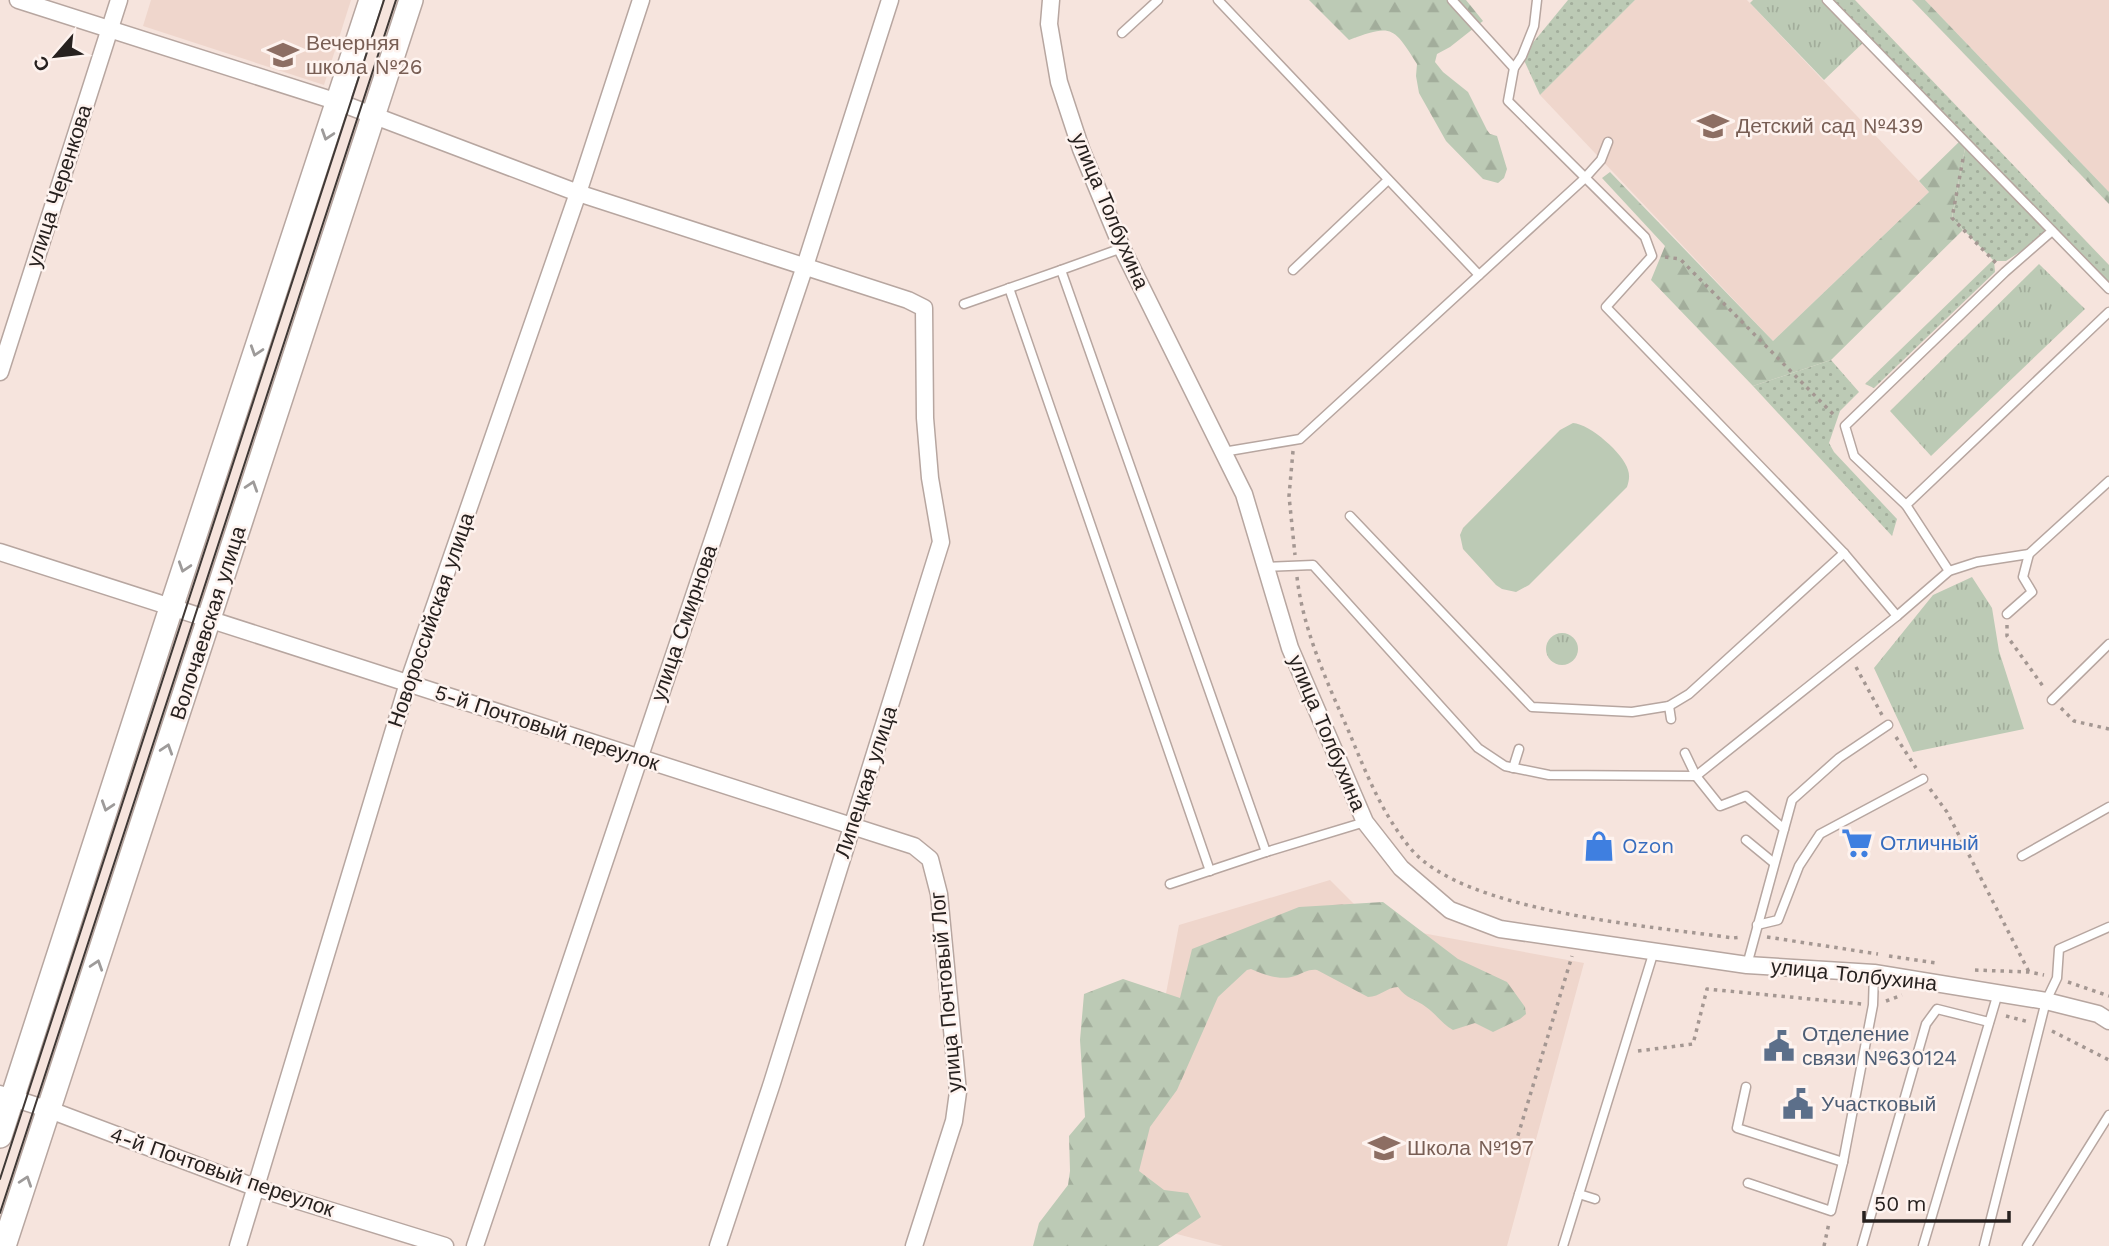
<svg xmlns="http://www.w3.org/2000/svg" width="2109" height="1246" font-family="'Work Sans',sans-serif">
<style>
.built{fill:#efd6cc}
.grass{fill:url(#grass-dots)}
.forest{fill:url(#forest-firs)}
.park{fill:url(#park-tufts)}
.garden{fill:#bccab5}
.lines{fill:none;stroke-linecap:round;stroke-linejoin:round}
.service-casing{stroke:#b7a6a0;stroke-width:11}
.minor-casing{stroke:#b7a6a0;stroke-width:19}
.secondary-casing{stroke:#b7a6a0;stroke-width:26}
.path{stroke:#a49792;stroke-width:3.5;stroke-dasharray:3.5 5;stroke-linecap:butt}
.service{stroke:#fff;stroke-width:8}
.minor{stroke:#fff;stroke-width:16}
.secondary{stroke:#fff;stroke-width:23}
.tram{stroke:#3f3835;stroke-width:2}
.oneway{stroke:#9e9b9a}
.labels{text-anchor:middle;stroke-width:5;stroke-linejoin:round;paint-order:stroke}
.education-label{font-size:21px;fill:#785e54;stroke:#fef3ef;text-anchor:start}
.street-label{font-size:21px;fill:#27211f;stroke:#fef3ef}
.shop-label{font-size:21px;fill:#366cbe;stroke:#fef3ef;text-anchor:start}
.service-label{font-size:21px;fill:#4e5e75;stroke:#fef3ef;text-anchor:start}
</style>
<defs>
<pattern id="grass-dots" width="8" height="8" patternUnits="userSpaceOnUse" patternTransform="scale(1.75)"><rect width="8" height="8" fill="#bccab5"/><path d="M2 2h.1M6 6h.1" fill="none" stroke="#a2ad9b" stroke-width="1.8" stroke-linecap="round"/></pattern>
<pattern id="forest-firs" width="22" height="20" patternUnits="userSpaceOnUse" patternTransform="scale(1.75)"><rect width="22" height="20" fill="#bccab5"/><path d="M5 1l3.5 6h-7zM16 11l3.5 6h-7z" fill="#a2ad9b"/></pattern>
<pattern id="park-tufts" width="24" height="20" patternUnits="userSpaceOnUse" patternTransform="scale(1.75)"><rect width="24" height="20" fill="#bccab5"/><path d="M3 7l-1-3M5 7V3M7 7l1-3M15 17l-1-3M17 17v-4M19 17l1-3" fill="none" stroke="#a2ad9b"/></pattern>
</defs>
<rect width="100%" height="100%" fill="#f6e4dd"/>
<!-- built -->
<g class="built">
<path d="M 151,0 L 351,0 L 324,85 L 143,26 Z"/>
<path d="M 1635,0 L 1747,0 L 1929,192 L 1773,341 L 1540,95 Z"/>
<path d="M 1925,0 L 2109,0 L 2109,192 Z"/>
<path d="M 1330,880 L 1369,919 L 1422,933 L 1584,963 L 1507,1246 L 1223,1246 L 1123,1220 L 1179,925 Z"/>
</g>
<!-- grass -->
<g class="grass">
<path d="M 1568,0 L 1635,0 L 1540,95 L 1522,56 Z"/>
<path d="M 1828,0 L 1855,0 L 2109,265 L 2109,289 L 2052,231 L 2006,261 L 1994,261 L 1995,272 L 1874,388 L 1865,384 L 1993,260 L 1952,218 L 1966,143 Z"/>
<path d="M 1831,360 L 1859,392 L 1840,411 L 1829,443 L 1834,452 L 1897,519 L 1892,536 L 1753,386 Z"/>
</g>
<!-- forest -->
<g class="forest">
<path d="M 1309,0 L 1466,0 L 1483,21 L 1450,47 L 1437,54 L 1435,62 L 1443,72 L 1468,92 L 1487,130 L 1490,134 L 1497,136 L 1507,169 L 1504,178 L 1498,183 L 1483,179 L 1446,141 L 1419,93 L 1416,76 L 1417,64 C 1393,26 1392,24 1349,40 Z"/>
<path d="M 1912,0 L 1925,0 L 2109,192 L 2109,204 Z"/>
<path d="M 1962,139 L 1966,143 L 1952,217 L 1963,230 L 1831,360 L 1753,386 L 1651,280 L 1665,246 L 1602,178 L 1610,172 L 1773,341 L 1929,192 L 1919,181 Z"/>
<path d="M 1383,902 L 1458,959 L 1507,982 L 1525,1007 L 1526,1014 L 1520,1019 L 1493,1032 L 1475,1023 L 1453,1030 C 1442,1024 1436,1014 1426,1007 C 1416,999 1406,999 1398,987 C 1387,987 1380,997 1368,997 L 1317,970 C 1308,969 1304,973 1295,976 C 1280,981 1265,975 1251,969 L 1247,970 L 1218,997 L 1177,1090 L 1150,1127 L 1139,1171 L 1164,1190 L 1188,1193 L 1201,1217 L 1158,1246 L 1033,1246 L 1039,1223 L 1068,1185 L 1070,1171 L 1069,1136 L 1085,1117 L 1080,1040 L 1084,994 L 1123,979 L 1180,998 L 1192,949 L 1299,907 Z"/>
</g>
<!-- park -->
<g class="park">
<path d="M 1753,0 L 1827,0 L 1866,40 L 1824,80 L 1750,3 Z"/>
<path d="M 2039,264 L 2085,309 L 1931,456 L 1890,411 Z"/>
<path d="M 1972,577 L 1992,608 L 1999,651 L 2024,729 L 1913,752 L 1874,668 L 1933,595 Z"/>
<circle cx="1562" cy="649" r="16"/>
</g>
<!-- garden -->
<path class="garden" d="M 1573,423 C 1590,424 1624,454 1628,470 C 1630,476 1629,481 1627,487 L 1529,585 L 1516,592 L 1502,589 L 1496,585 L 1463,549 L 1460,535 L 1463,528 L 1560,430 Z"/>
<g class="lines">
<defs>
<g id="service">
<path d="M 1218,0 L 1479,275"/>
<path d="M 1452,0 L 1514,68"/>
<path d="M 1537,0 L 1534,26 L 1522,56 L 1514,68 L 1508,101 L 1645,237 L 1652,256 L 1606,307 L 1844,553 L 1897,616"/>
<path d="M 1827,0 L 2109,289"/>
<path d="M 1122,33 L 1158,0"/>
<path d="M 1122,248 L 1061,270 L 1266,852 L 1365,822"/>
<path d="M 1293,270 L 1388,180"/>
<path d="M 1009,288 L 1210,871"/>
<path d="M 964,304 L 1061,270"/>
<path d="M 1223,452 L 1300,439 L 1584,179 L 1601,160 L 1608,142"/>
<path d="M 1906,505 L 2109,312"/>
<path d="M 1350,516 L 1532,707 L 1632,712 L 1669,706 L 1689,694 L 1844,553"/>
<path d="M 1266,567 L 1313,565 L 1478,748 L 1505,766 L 1549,775 L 1696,776 L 1897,616 L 1949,571 L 1977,562 L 2029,554 L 2109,481"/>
<path d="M 1949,571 L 1906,505 L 1854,456 L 1845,426 L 2005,272 L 2052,231"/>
<path d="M 2007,614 L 2032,592 L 2023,577 L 2029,554"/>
<path d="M 2052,700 L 2109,644"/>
<path d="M 1669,706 L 1671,719"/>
<path d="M 1685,753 L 1696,776 L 1720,806 L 1746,796 L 1784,829"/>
<path d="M 1513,768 L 1519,749"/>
<path d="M 1746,840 L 1774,863"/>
<path d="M 2022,856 L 2109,807"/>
<path d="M 1170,884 L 1266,852"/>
<path d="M 1757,925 L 1778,920 L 1799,866 L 1820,834 L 1923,779"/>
<path d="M 1747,965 L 1792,800 L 1839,758 L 1888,725"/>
<path d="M 1746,1087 L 1737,1128 L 1843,1162 L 1873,1005 L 1874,973"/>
<path d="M 1748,1183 L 1831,1211 L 1843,1162"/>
<path d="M 1579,1194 L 1595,1199"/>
<path d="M 1563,1246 L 1654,951"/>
<path d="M 1862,1246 L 1926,1024 L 1937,1009 L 1989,1022"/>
<path d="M 1923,1246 L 1998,993"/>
<path d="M 1984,1246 L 2046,1001 L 2057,978 L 2059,949 L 2109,927"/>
<path d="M 2027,1246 L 2109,1115"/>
</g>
<g id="minor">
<path d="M 18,0 L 338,102 L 578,193 L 908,300 L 924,308 L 925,418 L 930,478 L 941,542 L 772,1083 L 718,1246"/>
<path d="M 1051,0 L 1049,24 L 1059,82 L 1081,149 L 1122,248 L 1244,494 L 1290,648 L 1365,822 L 1401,868 L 1450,910 L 1500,929 L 1747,965 L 1874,973 L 2046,1001 L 2098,1014 L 2109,1021"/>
<path d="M 0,372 L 119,0"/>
<path d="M 0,552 L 914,846 L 930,859 L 939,894 L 958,1092 L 954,1121 L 914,1246"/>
<path d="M 0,1094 L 50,1110 L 257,1188 L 445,1246"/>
<path d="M 238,1246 L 408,683 L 578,193 L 641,0"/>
<path d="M 475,1246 L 805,266 L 890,0"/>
</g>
<g id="secondary">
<path d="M 0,1136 L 171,608 L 371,0"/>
<path d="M 4,1246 L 411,0"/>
</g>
</defs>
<!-- service casing -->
<use href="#service" class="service-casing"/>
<!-- minor casing -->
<use href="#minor" class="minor-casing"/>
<!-- secondary casing -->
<use href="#secondary" class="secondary-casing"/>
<!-- path -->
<g class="path">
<path d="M 1963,159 L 1952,218 L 1997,264"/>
<path d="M 1665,257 L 1680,259 L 1836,417"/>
<path d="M 1293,451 L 1289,496 L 1295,555"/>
<path d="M 1297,577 C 1303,630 1327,682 1349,732 C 1366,773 1382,814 1411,849 C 1464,912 1651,926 1733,938 L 1742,937"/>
<path d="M 2007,625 L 2007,636 L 2045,689"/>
<path d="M 1856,667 L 1882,715"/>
<path d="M 2061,708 L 2074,721 L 2109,729"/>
<path d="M 1896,737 L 1916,768"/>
<path d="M 1930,789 L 1947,812 L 2029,972"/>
<path d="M 1767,937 L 1878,954"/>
<path d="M 1889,956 L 1936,963"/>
<path d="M 1975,970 L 2029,972 L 2044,975"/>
<path d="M 2068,982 L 2109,996"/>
<path d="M 1886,1001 L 1902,995"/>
<path d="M 2006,1016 L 2029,1022"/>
<path d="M 2052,1031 L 2109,1060"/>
<path d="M 1638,1051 L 1693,1044 L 1707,989 L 1862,1004"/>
<path d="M 1513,1152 L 1572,956"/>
<path d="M 1824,1246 L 1829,1223"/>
</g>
<!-- service -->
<use href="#service" class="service"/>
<!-- minor -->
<use href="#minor" class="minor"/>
<!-- secondary -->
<use href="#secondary" class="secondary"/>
<!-- tram -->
<g class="tram">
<path d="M 0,1179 L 384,0"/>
<path d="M 0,1213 L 396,0"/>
</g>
</g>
<!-- one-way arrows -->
<defs><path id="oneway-chevron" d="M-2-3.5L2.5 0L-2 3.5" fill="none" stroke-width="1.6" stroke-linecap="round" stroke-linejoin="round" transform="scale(1.75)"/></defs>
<g class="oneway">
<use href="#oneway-chevron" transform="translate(327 135) rotate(108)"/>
<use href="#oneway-chevron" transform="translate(256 351) rotate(108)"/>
<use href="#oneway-chevron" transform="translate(252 486) rotate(-72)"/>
<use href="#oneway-chevron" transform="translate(184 567) rotate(108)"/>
<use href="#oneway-chevron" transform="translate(167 749) rotate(-72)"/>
<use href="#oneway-chevron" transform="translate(107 806) rotate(108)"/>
<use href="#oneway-chevron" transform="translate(97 965) rotate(-72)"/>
<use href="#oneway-chevron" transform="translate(26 1181) rotate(-71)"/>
</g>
<!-- icons -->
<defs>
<symbol id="school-bare" viewBox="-9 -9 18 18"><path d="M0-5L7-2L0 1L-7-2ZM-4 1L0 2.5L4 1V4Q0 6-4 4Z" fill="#8d6e63" stroke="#fef3ef" stroke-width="2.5" paint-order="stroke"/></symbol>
<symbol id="supermarket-bare" viewBox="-9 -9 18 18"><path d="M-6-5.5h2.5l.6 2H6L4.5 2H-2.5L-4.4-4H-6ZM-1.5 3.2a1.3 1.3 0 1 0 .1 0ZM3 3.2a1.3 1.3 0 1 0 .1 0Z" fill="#3f7fe0" stroke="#fef3ef" stroke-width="2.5" paint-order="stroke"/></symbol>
<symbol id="shop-bare" viewBox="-9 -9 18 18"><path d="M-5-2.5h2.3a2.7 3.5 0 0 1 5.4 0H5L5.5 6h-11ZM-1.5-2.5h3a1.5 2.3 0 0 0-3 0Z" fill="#3f7fe0" stroke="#fef3ef" stroke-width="2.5" paint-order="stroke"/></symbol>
<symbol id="civic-bare" viewBox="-9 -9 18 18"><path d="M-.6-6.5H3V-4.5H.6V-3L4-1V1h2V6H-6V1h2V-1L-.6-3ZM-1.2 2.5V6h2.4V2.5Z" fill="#5c6f8a" stroke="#fef3ef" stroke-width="2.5" paint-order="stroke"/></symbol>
</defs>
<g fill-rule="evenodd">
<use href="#school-bare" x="261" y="33" width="44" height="44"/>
<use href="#school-bare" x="1691" y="104" width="44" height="44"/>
<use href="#supermarket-bare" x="1835" y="821" width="44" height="44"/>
<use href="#shop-bare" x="1577" y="824" width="44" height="44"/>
<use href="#civic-bare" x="1757" y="1024" width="44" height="44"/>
<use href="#civic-bare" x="1776" y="1082" width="44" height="44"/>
<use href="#school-bare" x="1362" y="1126" width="44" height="44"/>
</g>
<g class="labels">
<!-- education labels -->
<g class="education-label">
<text x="306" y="50">Вечерняя<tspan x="306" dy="24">школа №26</tspan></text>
<text x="1736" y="133">Детский сад №439</text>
<text x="1407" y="1155">Школа №197</text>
</g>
<!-- street labels -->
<g class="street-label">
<text transform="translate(59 186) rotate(-72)" y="7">улица Черенкова</text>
<text transform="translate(1110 211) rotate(67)" y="7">улица Толбухина</text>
<text transform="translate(431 620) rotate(-71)" y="7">Новороссийская улица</text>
<text transform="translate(208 623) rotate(-72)" y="7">Волочаевская улица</text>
<text transform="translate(684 623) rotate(-71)" y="7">улица Смирнова</text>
<text transform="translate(547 728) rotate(18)" y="7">5-й Почтовый переулок</text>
<text transform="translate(1327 733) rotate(67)" y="7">улица Толбухина</text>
<text transform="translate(866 782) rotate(-72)" y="7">Липецкая улица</text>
<text transform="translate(1854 975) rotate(6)" y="7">улица Толбухина</text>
<text transform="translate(946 992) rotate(-95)" y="7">улица Почтовый Лог</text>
<text transform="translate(222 1172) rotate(19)" y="7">4-й Почтовый переулок</text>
</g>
<!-- shop labels -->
<g class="shop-label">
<text x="1880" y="850">Отличный</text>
<text x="1622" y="853">Ozon</text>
</g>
<!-- service labels -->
<g class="service-label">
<text x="1802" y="1041">Отделение<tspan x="1802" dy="24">связи №630124</tspan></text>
<text x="1821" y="1111">Участковый</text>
</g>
</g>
<!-- north arrow -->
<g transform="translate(56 56) rotate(242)" stroke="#fef3ef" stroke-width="5" paint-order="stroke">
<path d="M0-5L12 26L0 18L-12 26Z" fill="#27211f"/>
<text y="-10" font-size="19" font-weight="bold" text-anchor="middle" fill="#27211f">С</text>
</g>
<!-- scale -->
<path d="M1864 1211v10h145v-10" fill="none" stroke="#27211f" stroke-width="3.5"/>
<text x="1874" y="1211" font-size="21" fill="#27211f" stroke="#fef3ef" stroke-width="5" paint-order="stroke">50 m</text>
</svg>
